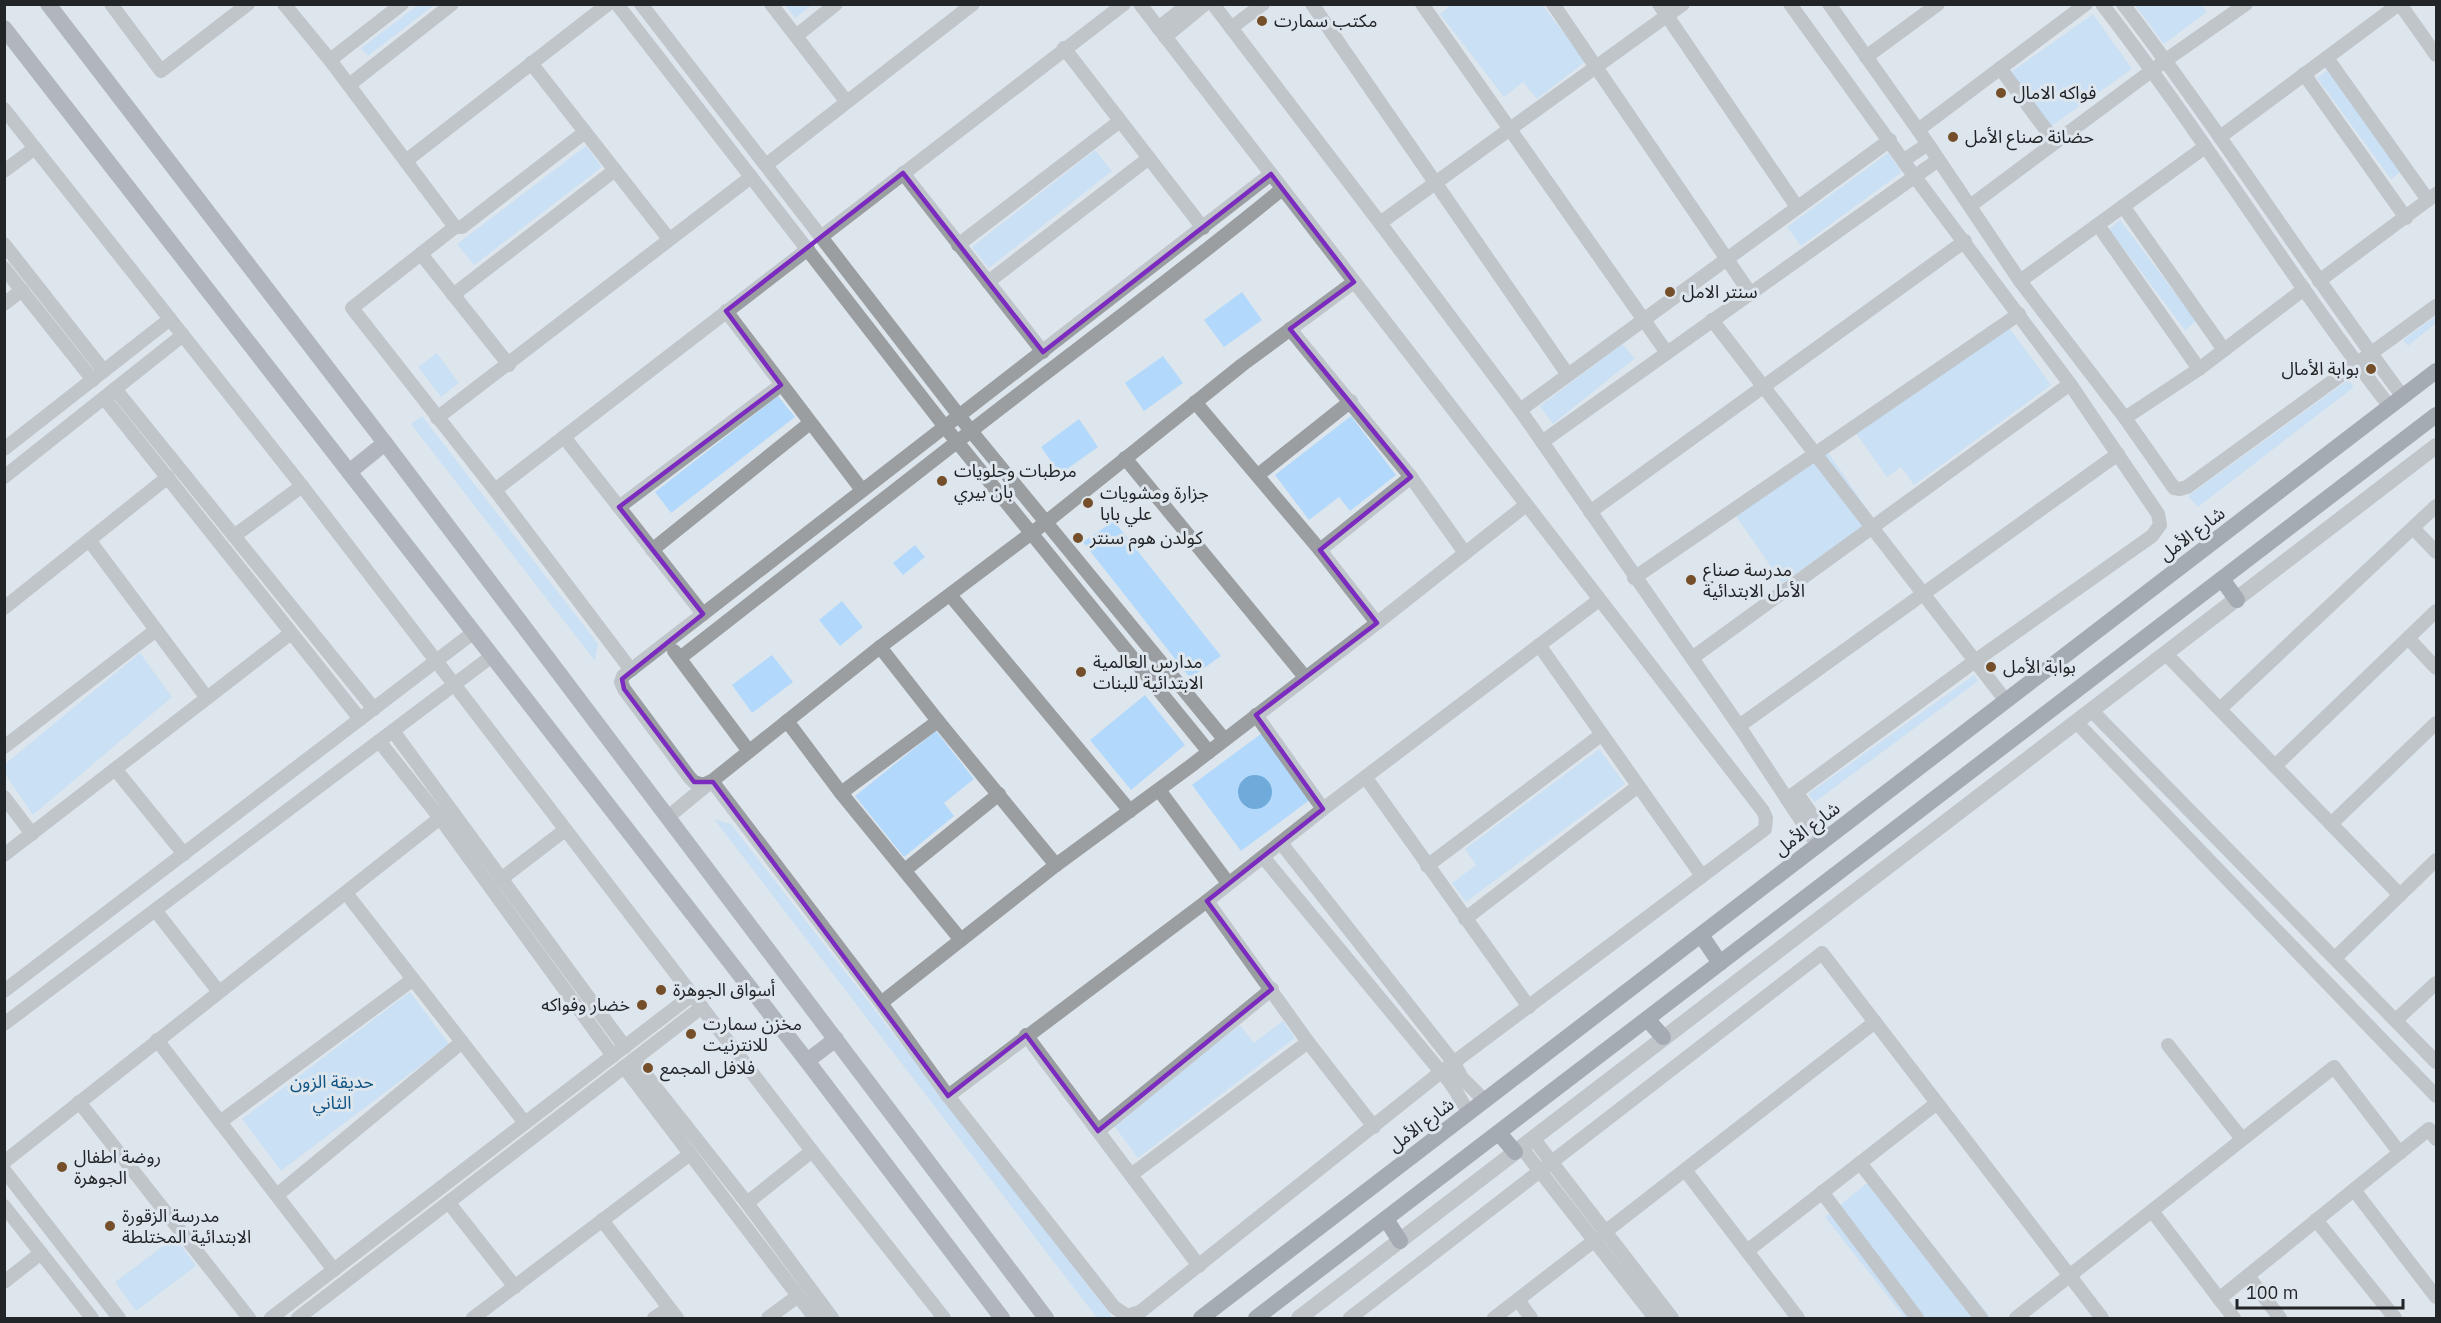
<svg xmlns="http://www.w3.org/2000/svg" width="2441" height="1323" font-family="'IBM Plex Sans','Noto Sans Arabic',sans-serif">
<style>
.green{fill:#b2d9fc}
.water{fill:#6faadb}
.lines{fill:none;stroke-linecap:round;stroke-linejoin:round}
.minor{stroke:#9b9ea1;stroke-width:14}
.tertiary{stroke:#9b9ea1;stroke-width:16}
.secondary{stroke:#787c81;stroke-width:16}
.primary{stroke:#5f646a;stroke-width:16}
.marked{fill:none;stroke:#7b2cbf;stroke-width:4.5;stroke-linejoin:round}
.poi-dot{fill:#744f2a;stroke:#dee6ed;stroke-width:2}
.labels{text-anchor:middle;stroke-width:6;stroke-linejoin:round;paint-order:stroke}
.poi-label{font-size:18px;fill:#222528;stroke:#dee6ed;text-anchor:start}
.street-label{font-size:18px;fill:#222528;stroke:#dee6ed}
.park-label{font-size:18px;fill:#105483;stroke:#dee6ed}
</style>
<rect width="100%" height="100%" fill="#dee6ed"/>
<!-- green -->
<g class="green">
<path d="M 418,5 L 434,5 L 368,56 L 361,48 Z"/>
<path d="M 785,5 L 812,5 L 795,18 Z"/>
<path d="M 1451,5 L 1542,5 L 1586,61 L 1537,99 L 1523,82 L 1504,97 L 1440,14 Z"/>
<path d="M 2135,5 L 2201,5 L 2207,12 L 2164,44 Z"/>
<path d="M 2093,14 L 2132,69 L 2050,127 L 2011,72 Z"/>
<path d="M 2329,69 L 2402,171 L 2391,179 L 2317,78 Z"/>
<path d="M 586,146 L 602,167 L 474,265 L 457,244 Z"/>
<path d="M 1095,150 L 1112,171 L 989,268 L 972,247 Z"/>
<path d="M 1888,153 L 1902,172 L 1801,246 L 1787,227 Z"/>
<path d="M 2120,220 L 2196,321 L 2185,330 L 2109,229 Z"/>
<path d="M 1242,292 L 1262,320 L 1224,347 L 1204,320 Z"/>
<path d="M 2436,316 L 2436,323 L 2408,346 L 2403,340 Z"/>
<path d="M 2005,322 L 2051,385 L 1914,485 L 1901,467 L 1887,477 L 1855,432 Z"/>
<path d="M 1622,344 L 1635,358 L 1553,424 L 1540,406 Z"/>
<path d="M 437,353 L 459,383 L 441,397 L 418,367 Z"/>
<path d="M 1163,356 L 1183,383 L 1144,411 L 1125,383 Z"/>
<path d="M 2348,380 L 2354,387 L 2198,507 L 2188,496 Z"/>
<path d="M 778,396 L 795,417 L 671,513 L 655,492 Z"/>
<path d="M 422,416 L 598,644 L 595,661 L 411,424 Z"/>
<path d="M 1351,416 L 1396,475 L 1350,511 L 1339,497 L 1309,520 L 1275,475 Z"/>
<path d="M 1079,419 L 1098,447 L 1060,474 L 1041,447 Z"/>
<path d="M 1827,451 L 1874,519 L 1782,583 L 1736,516 Z"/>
<path d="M 1114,521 L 1221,656 L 1190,678 L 1083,542 Z"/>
<path d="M 915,545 L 925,557 L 903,575 L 893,563 Z"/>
<path d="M 842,601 L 863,627 L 840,646 L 819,620 Z"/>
<path d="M 140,653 L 172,697 L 33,815 L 5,774 L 5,764 Z"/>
<path d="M 772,655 L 793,682 L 752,713 L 732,685 Z"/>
<path d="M 1974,675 L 1978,681 L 1815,802 L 1808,794 Z"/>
<path d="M 1145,695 L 1185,745 L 1131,790 L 1090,740 Z"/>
<path d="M 936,731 L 974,779 L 944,803 L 954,816 L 904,857 L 855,796 Z"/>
<path d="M 1262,733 L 1311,799 L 1241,851 L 1192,785 Z"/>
<path d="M 1599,749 L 1625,784 L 1466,902 L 1452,883 L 1476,865 L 1465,849 Z"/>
<path d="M 714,819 L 731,824 L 1113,1318 L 1097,1318 Z"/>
<path d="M 410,992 L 449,1044 L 281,1171 L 242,1119 Z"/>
<path d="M 1283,1021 L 1295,1038 L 1138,1158 L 1112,1123 L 1240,1025 L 1254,1043 Z"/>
<path d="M 1877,1175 L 1991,1318 L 1905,1318 L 1825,1217 Z"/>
<path d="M 175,1237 L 196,1266 L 136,1311 L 115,1282 Z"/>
</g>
<!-- water -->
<circle class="water" cx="1255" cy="792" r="17"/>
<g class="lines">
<!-- minor -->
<g class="minor">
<path d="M 111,4 L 161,71 L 248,4"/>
<path d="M 284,4 L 330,60 L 455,227"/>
<path d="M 617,4 L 945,427 L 1209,752"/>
<path d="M 641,4 L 971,431 L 1224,739"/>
<path d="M 771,4 L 846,101"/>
<path d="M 1213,4 L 1380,223 L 1520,410 L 1739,726 L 1818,846"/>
<path d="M 1312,4 L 1568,375"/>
<path d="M 1422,4 L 1667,353"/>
<path d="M 1553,4 L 1750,293"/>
<path d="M 1659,4 L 1797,207"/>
<path d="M 1829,4 L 1928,144 L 2020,281 L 2125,418 L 2174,488 L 2180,489 L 2187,487 L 2436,306"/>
<path d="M 2102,4 C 2203,135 2289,276 2390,407"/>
<path d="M 2123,4 C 2221,132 2307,268 2403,397"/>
<path d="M 2400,4 L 2436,55"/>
<path d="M 1158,28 L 1189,4"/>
<path d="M 1231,28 L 1263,4"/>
<path d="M 796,36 L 836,4"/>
<path d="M 1165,37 L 1205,4"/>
<path d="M 1064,48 L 1203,228"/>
<path d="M 1866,57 L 1938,4"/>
<path d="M 2327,58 L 2428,200"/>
<path d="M 330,60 L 402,4"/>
<path d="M 531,63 L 669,239"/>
<path d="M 2000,68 L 2055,142"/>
<path d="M 2304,74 L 2406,218"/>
<path d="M 349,85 L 452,4"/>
<path d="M 4,109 L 302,486 L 812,1151 L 944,1318"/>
<path d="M 1918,130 L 2086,4"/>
<path d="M 585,132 L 462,227 L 455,227 L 352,308 L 495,490 L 631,670"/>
<path d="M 2220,137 L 2399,4"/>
<path d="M 407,160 L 608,4"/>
<path d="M 1904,160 L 1928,144"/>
<path d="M 766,165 L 973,4"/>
<path d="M 4,171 L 35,148"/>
<path d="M 903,173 L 1043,352"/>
<path d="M 1271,174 L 623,676 L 621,682 L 624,689 L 690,778 L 694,782 L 703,785 L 712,781 L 880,647 L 1045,523 L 1242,365 L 1354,282"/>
<path d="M 1970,206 L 2166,60 L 2246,4"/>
<path d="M 2123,206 L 2224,350"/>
<path d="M 1380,223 L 1683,4"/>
<path d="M 2098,225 L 2199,369"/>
<path d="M 821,237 L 1124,4"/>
<path d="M 4,244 L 104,371"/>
<path d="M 958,245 L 1120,121"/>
<path d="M 421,254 L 509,365"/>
<path d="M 4,268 L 93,380"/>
<path d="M 2020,281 L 2205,147"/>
<path d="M 2319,281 L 2436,194"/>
<path d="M 988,282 L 1149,158"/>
<path d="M 453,295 L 615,170"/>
<path d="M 4,304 L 22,290"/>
<path d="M 726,311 L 862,490"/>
<path d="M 1712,320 L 2006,701"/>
<path d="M 1290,329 L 1411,477 L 1465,553"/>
<path d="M 115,389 L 374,709"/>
<path d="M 104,398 L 360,719"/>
<path d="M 1195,402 L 1320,550 L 1377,623"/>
<path d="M 1520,410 L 1890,140"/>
<path d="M 437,418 L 751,177"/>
<path d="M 2125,418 L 2199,369 L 2304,289"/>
<path d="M 564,437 L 703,614"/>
<path d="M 1542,442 L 1938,160"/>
<path d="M 4,449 L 170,319"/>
<path d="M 1125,458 L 1305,677"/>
<path d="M 1258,475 L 1351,401"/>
<path d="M 4,477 L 183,335"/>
<path d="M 495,490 L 808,249"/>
<path d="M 619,507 L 781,385"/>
<path d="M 1590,512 L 1965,241"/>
<path d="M 2413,528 L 2436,552"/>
<path d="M 234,536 L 302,486"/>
<path d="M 89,540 L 207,698"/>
<path d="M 652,550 L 810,423"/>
<path d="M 1320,550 L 1411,477"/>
<path d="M 1634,578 L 2019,314"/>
<path d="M 950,595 L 1130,811"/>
<path d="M 4,608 L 168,477"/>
<path d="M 2408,638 L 2436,668"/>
<path d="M 1539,645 L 1702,876"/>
<path d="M 880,647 L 938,721 L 1056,865"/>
<path d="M 674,651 L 748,750"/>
<path d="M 2166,654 L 2400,895"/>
<path d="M 680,658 C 776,583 871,509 967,434 C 1072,352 1179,274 1282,189"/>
<path d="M 1692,658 L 2070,384"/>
<path d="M 2220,709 L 2436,506"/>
<path d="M 2092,711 L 2436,1062"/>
<path d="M 1256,715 L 1323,809"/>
<path d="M 787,721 L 841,793 L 961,940"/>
<path d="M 2077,723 L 2436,1096"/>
<path d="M 1739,726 L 2118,454"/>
<path d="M 393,731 L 625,1047"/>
<path d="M 379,741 L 440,818 L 613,1056"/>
<path d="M 4,747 L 156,630"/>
<path d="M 2275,766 L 2436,611"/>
<path d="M 115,769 L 184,854"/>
<path d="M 1366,778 L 1529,1007"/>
<path d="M 712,781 L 881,1003 L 948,1096 L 1114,1307 L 1127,1316 L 1140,1312 L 1441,1072 L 1765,829 L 1766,818 L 1763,811 L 1140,4"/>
<path d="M 1159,790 L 1228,883"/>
<path d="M 841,793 L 938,721"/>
<path d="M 1797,793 L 1828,838"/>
<path d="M 4,797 L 32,834"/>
<path d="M 1787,799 L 1975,661 L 2152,536 L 2160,525 L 2158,514 L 2070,384 L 1915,177 L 1790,4"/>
<path d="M 668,817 L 708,784"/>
<path d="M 2331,824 L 2436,723"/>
<path d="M 1281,843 L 1454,1063 L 1462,1078 L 1485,1101"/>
<path d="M 4,855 L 291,633"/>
<path d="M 1263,857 L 1441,1072 C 1454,1084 1459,1098 1469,1113"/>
<path d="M 1427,866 L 1601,735"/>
<path d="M 905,870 L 999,794"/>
<path d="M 501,879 L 565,830"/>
<path d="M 346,893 L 525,1123"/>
<path d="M 1207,901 L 1308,1042 L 1374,1127"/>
<path d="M 155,910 L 219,992"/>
<path d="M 1465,919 L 1637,787"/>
<path d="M 2335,958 L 2436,860"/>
<path d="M 4,991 L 474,632"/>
<path d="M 881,1003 L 1056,865 L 1192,765 L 1377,623 L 1526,505"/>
<path d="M 2396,1020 L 2436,983"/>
<path d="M 4,1024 L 492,656"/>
<path d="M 1026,1035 L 1199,1266"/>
<path d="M 157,1040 L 334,1270"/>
<path d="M 2168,1045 L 2242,1139"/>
<path d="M 634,1060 L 747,1203 L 832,1318"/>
<path d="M 624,1067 L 815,1318"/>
<path d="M 948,1096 L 1207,901 L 1323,809 L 1599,600"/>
<path d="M 79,1102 L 249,1318"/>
<path d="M 220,1122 L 412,980"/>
<path d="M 1098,1131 L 1272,989"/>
<path d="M 1533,1138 L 1672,1318"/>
<path d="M 1521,1147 L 1655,1318"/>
<path d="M 4,1162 L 440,818"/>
<path d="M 1860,1163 L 1981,1318"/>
<path d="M 4,1170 L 119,1318"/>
<path d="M 1685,1170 L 1798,1318"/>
<path d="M 1131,1175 L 1308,1042"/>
<path d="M 2354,1190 L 2436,1297"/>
<path d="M 1822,1192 L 1917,1318"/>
<path d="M 277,1195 L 462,1042"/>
<path d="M 449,1203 L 515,1287"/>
<path d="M 747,1203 L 812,1151"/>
<path d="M 4,1206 L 92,1318"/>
<path d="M 2152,1211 L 2234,1318"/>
<path d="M 602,1220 L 677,1318"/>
<path d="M 2316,1220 L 2395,1318"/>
<path d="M 1605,1232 L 1875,1022"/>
<path d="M 1747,1251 L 1937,1103"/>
<path d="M 2248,1276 L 2280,1318"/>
<path d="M 4,1282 L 41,1253"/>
<path d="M 2219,1299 L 2429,1129 L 2436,1139"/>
<path d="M 1518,1300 L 1531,1318"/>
<path d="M 271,1318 L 692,995"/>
<path d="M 298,1318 L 702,1007"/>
<path d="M 473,1318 L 690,1154"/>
<path d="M 654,1318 L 669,1308"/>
<path d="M 768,1318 L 798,1296"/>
<path d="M 1350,1318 L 1822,953 L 2102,1318"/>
<path d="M 1494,1318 L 1595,1240"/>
<path d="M 2016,1318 L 2334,1067 L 2400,1153"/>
</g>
<!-- tertiary -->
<path class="tertiary" d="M 1299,1318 L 2436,446"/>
<!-- secondary -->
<g class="secondary">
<path d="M 48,4 L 385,443 L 1046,1318"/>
<path d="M 4,28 L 807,1061 L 1002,1318"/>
<path d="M 349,472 L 385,443"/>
<path d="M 807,1061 L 836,1039"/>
</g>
<!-- primary -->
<g class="primary">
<path d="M 2222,579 L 2237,600"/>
<path d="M 1701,935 L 1720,963"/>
<path d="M 1647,1019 L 1663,1037"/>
<path d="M 1499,1133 L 1515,1152"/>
<path d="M 1386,1219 L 1400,1241"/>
<path d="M 1201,1318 L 2436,371"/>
<path d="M 1256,1318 L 2436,415"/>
</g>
</g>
<!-- marked area -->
<path d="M0 0H2441V1323H0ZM 903,173 L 1043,352 L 1271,174 L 1354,282 L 1290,329 L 1411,477 L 1320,550 L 1377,623 L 1256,715 L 1323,809 L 1207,901 L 1272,989 L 1098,1131 L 1026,1035 L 948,1096 L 713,782 L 694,782 L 624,689 L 622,679 L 703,614 L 619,507 L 781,385 L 726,311 Z" fill="#dee6ed" fill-opacity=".55" fill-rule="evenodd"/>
<path class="marked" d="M 903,173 L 1043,352 L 1271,174 L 1354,282 L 1290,329 L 1411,477 L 1320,550 L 1377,623 L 1256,715 L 1323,809 L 1207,901 L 1272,989 L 1098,1131 L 1026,1035 L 948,1096 L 713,782 L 694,782 L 624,689 L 622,679 L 703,614 L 619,507 L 781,385 L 726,311 Z"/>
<!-- markers -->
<g class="poi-dot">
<circle cx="1262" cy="21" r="6"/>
<circle cx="2001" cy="93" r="6"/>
<circle cx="1953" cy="137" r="6"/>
<circle cx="1670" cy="292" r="6"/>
<circle cx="2371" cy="369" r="6"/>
<circle cx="942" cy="481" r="6"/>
<circle cx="1088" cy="503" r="6"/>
<circle cx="1078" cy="538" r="6"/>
<circle cx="1691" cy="580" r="6"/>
<circle cx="1991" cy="667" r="6"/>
<circle cx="1081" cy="672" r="6"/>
<circle cx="661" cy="990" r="6"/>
<circle cx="642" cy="1005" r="6"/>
<circle cx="691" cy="1034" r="6"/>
<circle cx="648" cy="1068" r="6"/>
<circle cx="62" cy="1167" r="6"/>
<circle cx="110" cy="1226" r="6"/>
</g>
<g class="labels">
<!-- poi labels -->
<g class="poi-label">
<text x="1274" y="27">مكتب سمارت</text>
<text x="2013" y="99">فواكه الامال</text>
<text x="1965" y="143">حضانة صناع الأمل</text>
<text x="1682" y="298">سنتر الامل</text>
<text x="2359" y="375" text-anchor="end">بوابة الأمال</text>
<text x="954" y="477">مرطبات وحلويات<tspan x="954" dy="21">بان بيري</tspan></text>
<text x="1100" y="499">جزارة ومشويات<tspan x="1100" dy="21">علي بابا</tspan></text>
<text x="1090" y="544">كولدن هوم سنتر</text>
<text x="1703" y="576">مدرسة صناع<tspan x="1703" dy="21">الأمل الابتدائية</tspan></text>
<text x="1093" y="668">مدارس العالمية<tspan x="1093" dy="21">الابتدائية للبنات</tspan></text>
<text x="2003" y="673">بوابة الأمل</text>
<text x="673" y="996">أسواق الجوهرة</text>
<text x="630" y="1011" text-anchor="end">خضار وفواكه</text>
<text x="703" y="1030">مخزن سمارت<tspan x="703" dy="21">للانترنيت</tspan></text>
<text x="660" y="1074">فلافل المجمع</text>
<text x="74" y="1163">روضة اطفال<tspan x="74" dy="21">الجوهرة</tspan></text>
<text x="122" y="1222">مدرسة الزقورة<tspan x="122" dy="21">الابتدائية المختلطة</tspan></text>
</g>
<!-- street labels -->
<g class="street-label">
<text transform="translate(2192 534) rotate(-37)" y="6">شارع الأمل</text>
<text transform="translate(1807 829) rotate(-37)" y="6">شارع الأمل</text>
<text transform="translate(1421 1125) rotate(-37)" y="6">شارع الأمل</text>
</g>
<!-- park labels -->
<g class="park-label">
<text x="332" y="1088">حديقة الزون<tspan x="332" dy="21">الثاني</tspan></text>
</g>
</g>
<!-- border -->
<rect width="2441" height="1323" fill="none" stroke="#222528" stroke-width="12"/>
<!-- scale -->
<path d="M2237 1299v9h166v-9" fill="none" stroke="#222528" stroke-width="3"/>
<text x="2246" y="1299" font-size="18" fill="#222528" stroke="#dee6ed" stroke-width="4.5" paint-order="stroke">100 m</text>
</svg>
